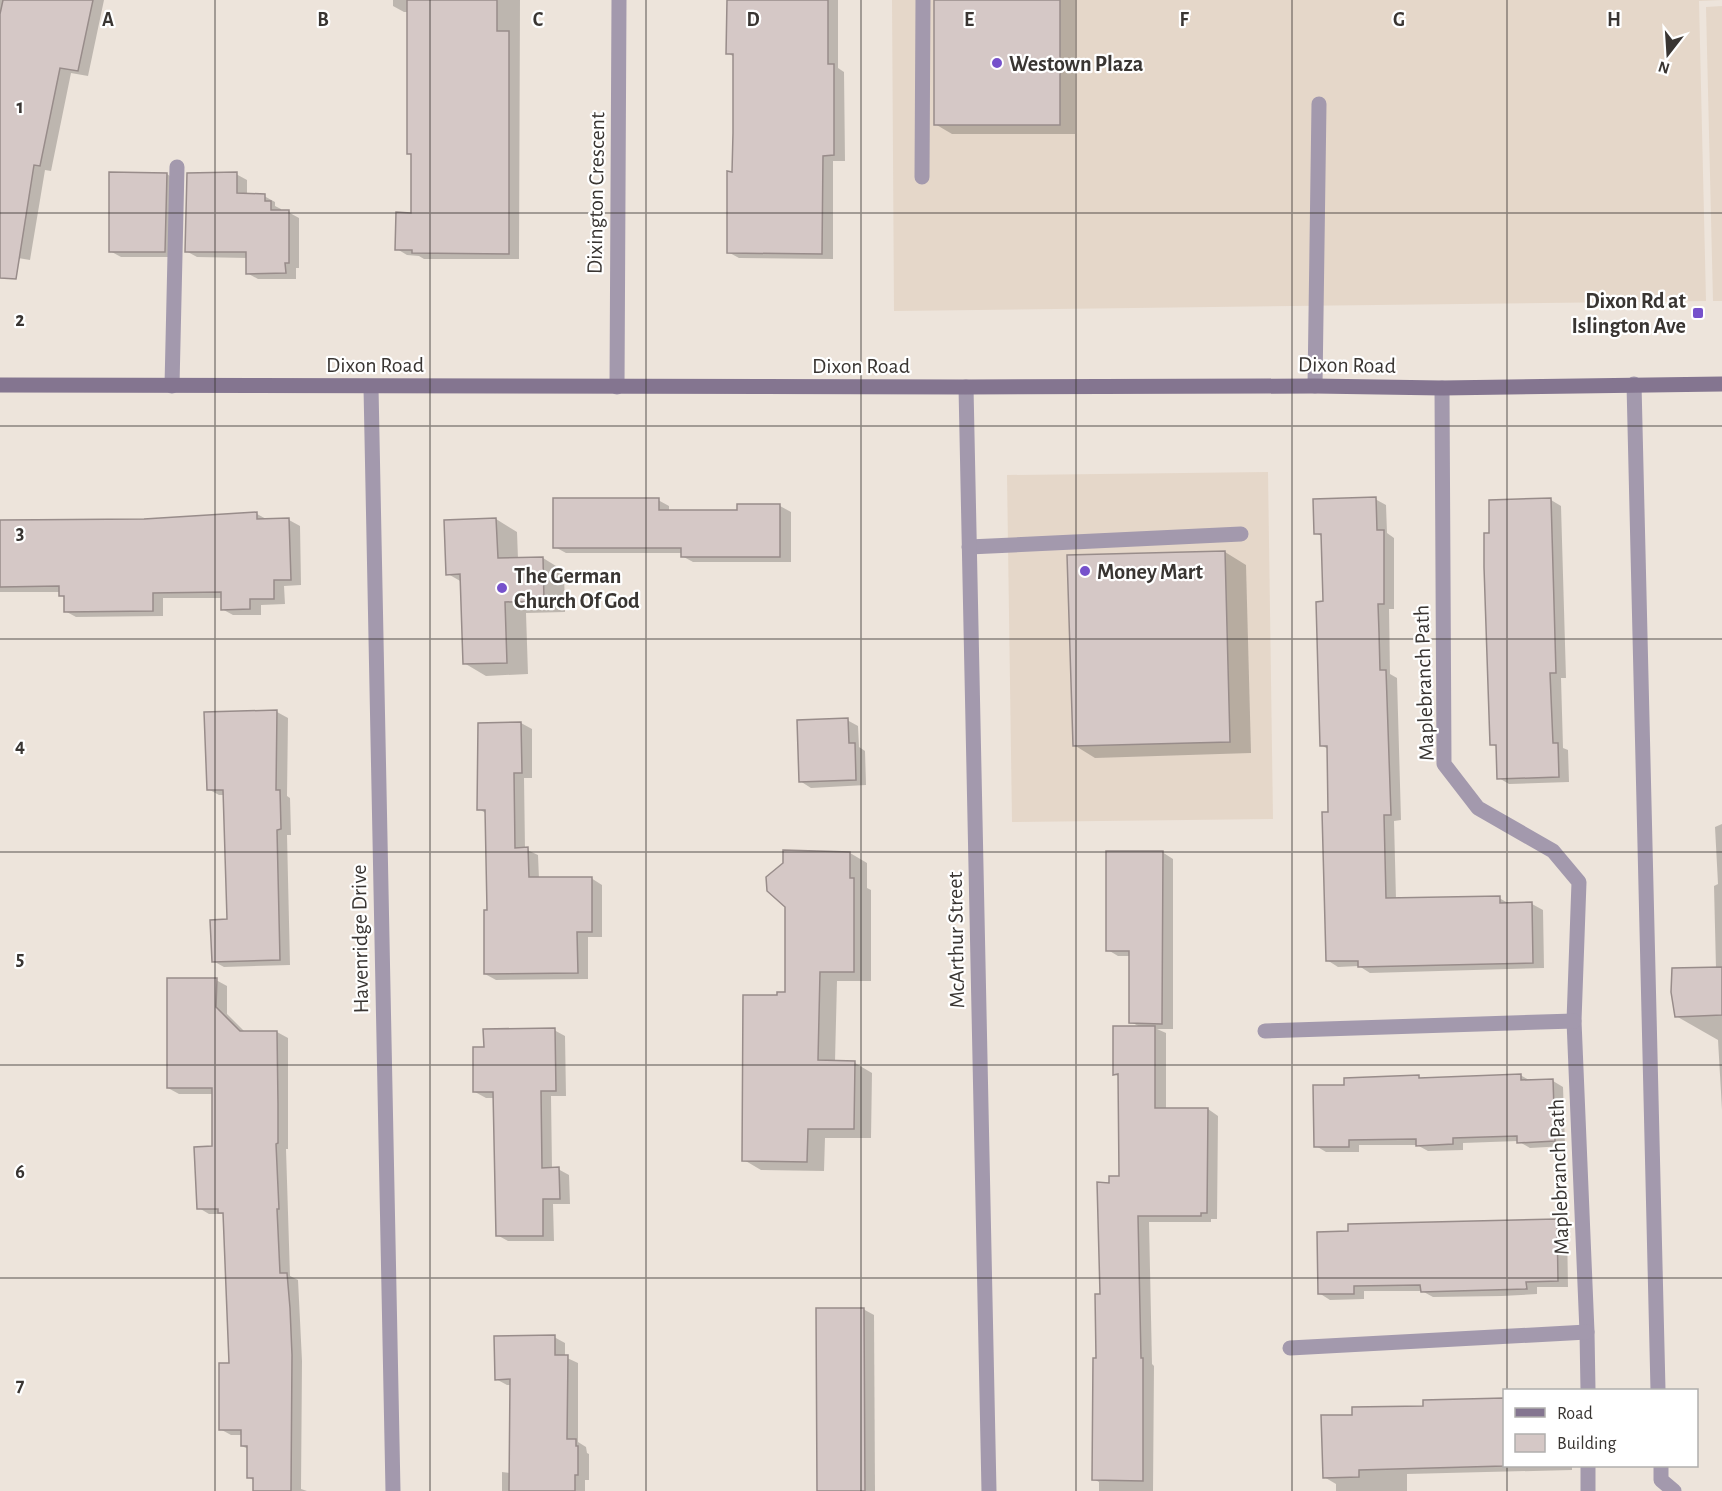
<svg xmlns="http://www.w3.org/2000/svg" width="1722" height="1491" font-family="'Alegreya Sans',sans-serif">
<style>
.built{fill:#e5d7c9}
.shadow{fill:#0003}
.building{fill:#d5c8c6;stroke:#988c8a;stroke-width:1.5}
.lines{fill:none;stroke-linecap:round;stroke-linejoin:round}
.service{stroke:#a399ad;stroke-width:15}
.minor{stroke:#a399ad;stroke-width:15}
.secondary{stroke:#847590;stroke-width:15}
.grid{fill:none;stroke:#393532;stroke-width:1.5;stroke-opacity:0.55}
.poi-dot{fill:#7651cb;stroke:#fff;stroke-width:2}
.labels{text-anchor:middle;stroke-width:4.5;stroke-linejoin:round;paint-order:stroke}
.poi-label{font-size:22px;font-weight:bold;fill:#393532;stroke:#fff;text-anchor:start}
.street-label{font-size:22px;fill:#393532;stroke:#fff}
.grid-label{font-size:20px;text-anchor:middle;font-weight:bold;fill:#393532;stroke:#fff;stroke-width:4.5;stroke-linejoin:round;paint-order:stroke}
</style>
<rect width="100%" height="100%" fill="#ede4db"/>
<!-- built -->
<g class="built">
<path d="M 892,0 L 1722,0 L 1699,1 L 1706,301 L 894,311 Z"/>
<path d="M 1722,6 L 1722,301 L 1713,301 L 1706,7 Z"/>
<path d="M 1268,472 L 1273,819 L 1012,822 L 1007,475 Z"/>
</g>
<!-- shadow -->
<g class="shadow">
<path d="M 0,0 L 104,0 L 88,76 L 71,73 L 51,171 L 45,170 L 30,260 L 12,257 L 0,275 Z"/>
<path d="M 393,0 L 520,0 L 519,259 L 424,259 L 419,256 L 407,255 L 397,249 L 413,214 L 413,156 L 408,153 L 408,12 L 404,12 L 393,6 Z"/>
<path d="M 728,0 L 838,0 L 838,68 L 844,72 L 845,161 L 833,161 L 833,259 L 739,258 L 728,252 L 734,173 L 734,57 L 728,53 Z"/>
<path d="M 935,0 L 1075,0 L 1075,134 L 952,134 L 935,124 Z"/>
<path d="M 167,174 L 177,181 L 176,257 L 121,257 L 110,251 Z"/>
<path d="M 236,174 L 247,180 L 247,195 L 264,196 L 275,202 L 275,206 L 281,209 L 281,212 L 288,212 L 299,218 L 299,268 L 296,268 L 296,279 L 258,279 L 247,273 L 247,258 L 197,257 L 186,251 Z"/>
<path d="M 1375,499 L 1386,505 L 1387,533 L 1394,538 L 1394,609 L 1389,609 L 1390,674 L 1397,678 L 1401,820 L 1394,821 L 1396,899 L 1499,898 L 1510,904 L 1532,904 L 1543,910 L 1544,968 L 1370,973 L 1359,966 L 1338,967 L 1327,960 L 1330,814 L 1328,749 L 1321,745 L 1324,603 L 1323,537 L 1316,533 Z"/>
<path d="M 658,500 L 669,506 L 669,511 L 738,511 L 780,506 L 791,512 L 791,562 L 693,562 L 682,556 L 682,553 L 566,553 L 555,547 Z"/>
<path d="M 1551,500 L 1561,506 L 1566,678 L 1561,678 L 1563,748 L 1568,750 L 1569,782 L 1509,784 L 1499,778 L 1497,747 L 1492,744 L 1491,534 Z"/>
<path d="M 257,514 L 268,520 L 289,520 L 300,526 L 301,585 L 284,586 L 285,604 L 261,605 L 261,615 L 233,615 L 222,609 L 222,598 L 163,598 L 163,616 L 76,617 L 65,611 L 65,598 L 61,595 L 61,592 L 0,592 L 0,520 L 144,520 Z"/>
<path d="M 496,519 L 517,532 L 518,559 L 543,558 L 564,571 L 565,612 L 526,613 L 528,674 L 486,676 L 464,663 L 462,582 L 448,574 Z"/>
<path d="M 1225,552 L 1246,565 L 1251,753 L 1095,758 L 1074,745 Z"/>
<path d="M 277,712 L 288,718 L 287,796 L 290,798 L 291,835 L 287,835 L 290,965 L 224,967 L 213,961 L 229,921 L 225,795 L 219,795 L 208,789 L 206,714 Z"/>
<path d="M 847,720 L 858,726 L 859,747 L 865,751 L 866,785 L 811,788 L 800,781 Z"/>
<path d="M 521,723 L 532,729 L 532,778 L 524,778 L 525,849 L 538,855 L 539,879 L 591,878 L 602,885 L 602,937 L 588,937 L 588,979 L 496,980 L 485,974 L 488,911 L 487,814 L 479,809 Z"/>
<path d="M 1722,824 L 1722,1110 L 1718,1040 L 1676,1016 L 1716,969 L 1714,886 L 1718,884 L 1715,827 Z"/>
<path d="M 1162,852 L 1173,859 L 1173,1029 L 1157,1029 L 1166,1033 L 1166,1109 L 1208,1109 L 1218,1116 L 1217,1219 L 1211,1219 L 1211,1222 L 1149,1222 L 1152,1364 L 1154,1366 L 1153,1491 L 1099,1491 L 1099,1482 L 1094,1479 L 1102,1295 L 1110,1184 L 1120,1178 L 1120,1077 L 1114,1074 L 1140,1027 L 1131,1022 L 1131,956 L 1118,956 L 1108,950 Z"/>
<path d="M 850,853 L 867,863 L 867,888 L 871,890 L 871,981 L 837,981 L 835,1062 L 855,1063 L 872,1073 L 871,1138 L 825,1138 L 824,1171 L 761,1170 L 744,1160 L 778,997 L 786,994 Z"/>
<path d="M 216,980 L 227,986 L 227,1014 L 245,1032 L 277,1032 L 288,1038 L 288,1149 L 286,1149 L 290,1276 L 298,1280 L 302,1361 L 301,1489 L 307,1491 L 255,1491 L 255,1481 L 248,1477 L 248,1449 L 242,1446 L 242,1435 L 231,1435 L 220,1429 L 230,1365 L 223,1214 L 209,1214 L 199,1208 L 214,1147 L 214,1094 L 179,1094 L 168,1088 Z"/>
<path d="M 554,1030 L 565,1036 L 566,1096 L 551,1096 L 552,1169 L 558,1169 L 569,1175 L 570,1204 L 553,1204 L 554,1241 L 508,1241 L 497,1235 L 495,1098 L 486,1098 L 475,1092 L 485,1048 Z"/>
<path d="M 1520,1075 L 1531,1081 L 1553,1081 L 1563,1087 L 1565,1146 L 1530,1148 L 1518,1141 L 1463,1143 L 1463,1150 L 1428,1151 L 1417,1145 L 1359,1145 L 1359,1152 L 1326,1152 L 1316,1146 L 1346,1086 L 1418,1077 L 1422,1079 Z"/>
<path d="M 1556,1220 L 1567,1227 L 1568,1287 L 1537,1287 L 1537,1294 L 1502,1296 L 1433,1297 L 1422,1291 L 1364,1291 L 1364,1299 L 1330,1300 L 1319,1293 Z"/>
<path d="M 863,1309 L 874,1315 L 875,1491 L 818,1491 Z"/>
<path d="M 554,1337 L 565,1343 L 565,1357 L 578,1363 L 578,1442 L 586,1447 L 587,1453 L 589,1454 L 589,1480 L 585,1480 L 585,1491 L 502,1491 L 502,1472 L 511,1473 L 511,1385 L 507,1385 L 496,1379 Z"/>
<path d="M 1504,1398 L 1504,1466 L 1572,1466 L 1572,1470 L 1407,1474 L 1407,1491 L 1336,1491 L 1336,1484 L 1324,1477 L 1353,1416 L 1425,1407 L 1425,1402 Z"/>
</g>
<!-- building -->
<g class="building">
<path d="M 3,0 L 93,0 L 78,71 L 60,68 L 40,166 L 34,165 L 16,279 L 0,278 L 0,14 Z"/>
<path d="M 407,0 L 497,0 L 497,31 L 509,31 L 509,254 L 412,253 L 412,250 L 395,250 L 396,212 L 411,213 L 411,154 L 407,154 Z"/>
<path d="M 727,0 L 828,0 L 828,64 L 834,64 L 834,155 L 823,156 L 822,254 L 727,253 L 727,171 L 732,172 L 733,133 L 733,54 L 726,54 Z"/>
<rect x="934" y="0" width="126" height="125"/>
<path d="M 109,172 L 167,173 L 165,252 L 109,252 Z"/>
<path d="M 237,172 L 237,193 L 265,194 L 265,201 L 271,201 L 271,210 L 289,210 L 289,263 L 285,263 L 286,273 L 246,274 L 246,252 L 185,252 L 187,173 Z"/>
<path d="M 1376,497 L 1377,530 L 1384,530 L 1384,604 L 1378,604 L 1379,632 L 1380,670 L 1386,670 L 1391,815 L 1384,815 L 1386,898 L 1500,896 L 1500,903 L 1532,902 L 1533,963 L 1358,967 L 1358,961 L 1326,961 L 1322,812 L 1328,812 L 1327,746 L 1320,746 L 1316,602 L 1323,601 L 1321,534 L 1314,534 L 1313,499 Z"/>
<path d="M 553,498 L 659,498 L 659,510 L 737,510 L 737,504 L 780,504 L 780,557 L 681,557 L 681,548 L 553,548 Z"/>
<path d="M 1551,498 L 1556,673 L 1550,673 L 1553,743 L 1558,743 L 1559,777 L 1497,779 L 1496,745 L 1490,745 L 1484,567 L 1484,533 L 1489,533 L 1489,500 Z"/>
<path d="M 257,512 L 257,519 L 289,518 L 291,580 L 274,580 L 274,599 L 250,599 L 250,609 L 221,610 L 221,592 L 153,593 L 153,611 L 64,612 L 64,596 L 59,596 L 59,586 L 0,587 L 0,520 L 144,519 Z"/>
<path d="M 496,518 L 498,558 L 543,557 L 544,601 L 505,602 L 507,663 L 463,664 L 460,574 L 446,575 L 444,520 Z"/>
<path d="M 1225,551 L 1230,742 L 1073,746 L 1067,555 Z"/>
<path d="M 277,710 L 276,790 L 280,790 L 281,829 L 277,830 L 280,960 L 212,962 L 210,920 L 227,919 L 223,790 L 207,790 L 204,712 Z"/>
<path d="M 848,718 L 849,743 L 855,743 L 856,780 L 799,782 L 797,720 Z"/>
<path d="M 521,722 L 522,773 L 514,773 L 515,848 L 528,847 L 529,877 L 592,877 L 592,932 L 577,932 L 578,973 L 484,974 L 484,910 L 487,910 L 485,810 L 477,810 L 478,723 Z"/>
<path d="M 783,850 L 850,852 L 850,878 L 854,878 L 854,972 L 820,972 L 818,1060 L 855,1061 L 854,1129 L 808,1129 L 807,1162 L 742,1161 L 743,995 L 777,995 L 777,992 L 785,992 L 785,907 L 767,891 L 766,877 L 783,863 Z"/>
<path d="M 1106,851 L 1163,851 L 1162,1024 L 1129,1023 L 1129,951 L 1106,951 Z"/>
<path d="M 1722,967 L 1722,1015 L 1675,1017 L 1671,992 L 1672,968 Z"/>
<path d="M 167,978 L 217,978 L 216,1007 L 240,1031 L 277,1031 L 278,1104 L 278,1143 L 276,1144 L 279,1209 L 277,1209 L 280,1273 L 287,1273 L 290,1308 L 292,1355 L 291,1491 L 253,1491 L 253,1478 L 247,1478 L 247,1446 L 241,1446 L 241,1430 L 219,1430 L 219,1363 L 229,1363 L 223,1213 L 218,1213 L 218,1209 L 197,1209 L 194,1147 L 212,1146 L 212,1088 L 167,1088 Z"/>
<path d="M 1113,1026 L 1155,1026 L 1155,1108 L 1208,1108 L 1207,1213 L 1201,1213 L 1201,1216 L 1138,1216 L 1141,1358 L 1143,1358 L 1143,1481 L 1092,1480 L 1093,1358 L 1096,1358 L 1095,1294 L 1100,1294 L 1097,1182 L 1109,1183 L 1109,1176 L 1119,1176 L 1118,1074 L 1113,1075 Z"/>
<path d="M 555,1028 L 556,1091 L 541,1091 L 542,1168 L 559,1167 L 560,1199 L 543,1199 L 543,1236 L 496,1236 L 493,1092 L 473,1092 L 473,1047 L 484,1047 L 483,1029 Z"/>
<path d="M 1521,1074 L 1521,1080 L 1553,1079 L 1555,1141 L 1517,1143 L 1517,1136 L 1453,1138 L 1453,1144 L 1416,1146 L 1416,1139 L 1349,1140 L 1349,1147 L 1314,1147 L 1313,1085 L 1344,1085 L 1344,1078 L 1419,1075 L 1419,1078 Z"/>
<path d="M 1557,1219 L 1558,1281 L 1526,1282 L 1527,1289 L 1491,1290 L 1421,1292 L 1420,1285 L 1354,1286 L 1354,1294 L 1318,1294 L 1317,1232 L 1348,1231 L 1348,1224 Z"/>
<path d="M 816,1308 L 864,1308 L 865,1491 L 817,1491 Z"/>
<path d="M 555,1335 L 555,1355 L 568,1355 L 567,1439 L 576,1439 L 576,1446 L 578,1446 L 578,1475 L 575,1475 L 575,1491 L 509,1491 L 510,1379 L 495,1380 L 494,1336 Z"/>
<path d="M 1504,1398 L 1504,1466 L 1359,1470 L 1359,1477 L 1323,1478 L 1321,1415 L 1352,1415 L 1352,1407 L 1423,1406 L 1423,1400 Z"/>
</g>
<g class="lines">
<!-- service -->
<g class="service">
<path d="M 922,177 L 923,0"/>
<path d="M 1634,384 L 1658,1390"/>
<path d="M 172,386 L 177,167"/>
<path d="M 1315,386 L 1319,104"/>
<path d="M 969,547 L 1241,534"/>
<path d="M 1661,1466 L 1661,1480 L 1674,1491"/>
</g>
<!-- minor -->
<g class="minor">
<path d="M 371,387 L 393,1491"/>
<path d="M 617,387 L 619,0"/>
<path d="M 966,387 L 989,1491"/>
<path d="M 1442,388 L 1444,764 L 1478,808 L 1553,851 L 1579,882 L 1574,1021 L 1587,1332 L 1588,1390"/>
<path d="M 1265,1031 L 1574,1021"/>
<path d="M 1290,1348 L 1587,1332"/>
<path d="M 1588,1466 L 1588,1491"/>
</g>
<!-- secondary -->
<path class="secondary" d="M 0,385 L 966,387 L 1315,386 L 1442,388 L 1722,384"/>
</g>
<!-- grid -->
<path class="grid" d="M 215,0 L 215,1491M 430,0 L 430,1491M 646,0 L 646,1491M 861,0 L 861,1491M 1076,0 L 1076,1491M 1292,0 L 1292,1491M 1507,0 L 1507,1390M 0,213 L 1722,213M 0,426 L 1722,426M 0,639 L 1722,639M 0,852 L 1722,852M 0,1065 L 1722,1065M 0,1278 L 1722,1278M 1507,1466 L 1507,1491"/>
<!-- markers -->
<g class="poi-dot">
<circle cx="997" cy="63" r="6"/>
<rect x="1692" y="307" width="12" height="12" rx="3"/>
<circle cx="1085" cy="571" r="6"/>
<circle cx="502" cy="588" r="6"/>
</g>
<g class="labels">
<!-- poi labels -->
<g class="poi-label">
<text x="1009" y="71">Westown Plaza</text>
<text x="1686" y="308" text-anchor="end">Dixon Rd at<tspan x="1686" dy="25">Islington Ave</tspan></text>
<text x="1097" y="579">Money Mart</text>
<text x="514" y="583">The German<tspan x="514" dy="25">Church Of God</tspan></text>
</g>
<!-- street labels -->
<g class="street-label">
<text transform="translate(595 193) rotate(-89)" y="8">Dixington Crescent</text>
<text x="375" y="372">Dixon Road</text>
<text transform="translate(1347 364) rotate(1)" y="8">Dixon Road</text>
<text x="861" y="373">Dixon Road</text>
<text transform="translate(1423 683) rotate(-92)" y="8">Maplebranch Path</text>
<text transform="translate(359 939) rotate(-91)" y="8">Havenridge Drive</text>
<text transform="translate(955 940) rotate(-91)" y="8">McArthur Street</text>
<text transform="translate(1558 1177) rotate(-92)" y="8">Maplebranch Path</text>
</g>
</g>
<g class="grid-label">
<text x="108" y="26">A</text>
<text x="323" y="26">B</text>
<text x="538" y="26">C</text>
<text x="753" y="26">D</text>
<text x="969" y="26">E</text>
<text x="1184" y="26">F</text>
<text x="1399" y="26">G</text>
<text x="1614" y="26">H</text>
<text x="20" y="113">1</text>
<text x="20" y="326">2</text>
<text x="20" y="539">3</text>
<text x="20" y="752">4</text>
<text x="20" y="965">5</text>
<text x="20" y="1178">6</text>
<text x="20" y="1391">7</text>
</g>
<!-- legend -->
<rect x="1503" y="1389" width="195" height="78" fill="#ffffff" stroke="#b0aead" stroke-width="1.5"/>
<rect x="1515" y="1408" width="30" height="9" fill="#847590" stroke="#b0aead" stroke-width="1.5"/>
<text x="1557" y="1419" font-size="18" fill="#393532">Road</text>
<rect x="1515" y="1434" width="30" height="18" fill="#d5c8c6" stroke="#b0aead" stroke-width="1.5"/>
<text x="1557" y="1449" font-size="18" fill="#393532">Building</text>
<!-- north arrow -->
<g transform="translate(1668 54) rotate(197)" stroke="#ffffff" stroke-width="4.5" paint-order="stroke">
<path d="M0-4.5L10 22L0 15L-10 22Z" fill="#393532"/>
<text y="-9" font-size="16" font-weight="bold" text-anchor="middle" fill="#393532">N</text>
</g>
</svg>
